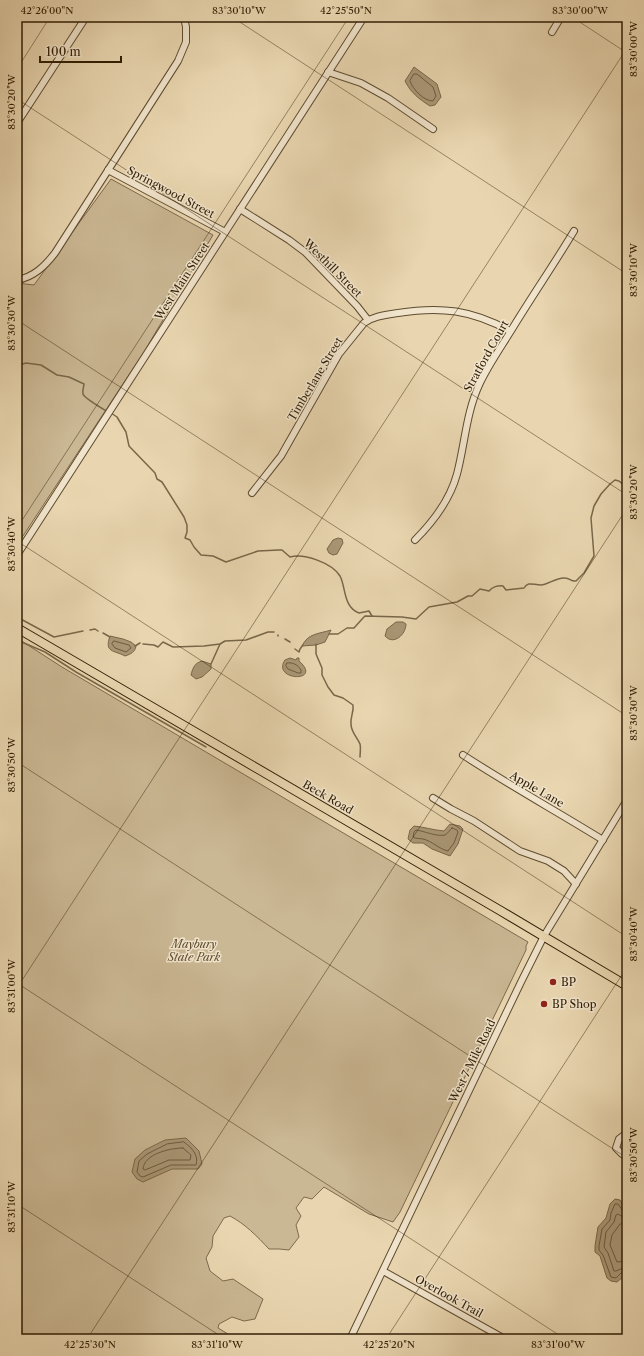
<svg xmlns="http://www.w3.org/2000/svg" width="644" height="1356" font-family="'Libre Caslon Text',serif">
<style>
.green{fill:#cab793;stroke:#7d6a4c}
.water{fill:#aa9776;stroke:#796748}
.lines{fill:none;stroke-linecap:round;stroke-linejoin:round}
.shore{stroke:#6d5a3d;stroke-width:1}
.stream{stroke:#796748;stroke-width:1.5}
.minor-casing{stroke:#5e4c2f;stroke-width:8}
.major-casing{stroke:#301e04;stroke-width:10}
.minor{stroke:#f1e4cc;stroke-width:6}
.major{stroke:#e9d6b0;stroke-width:8}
.ticks{fill:none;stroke:#301e04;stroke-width:1;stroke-opacity:0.45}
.poi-dot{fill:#8f2418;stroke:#f1e4cc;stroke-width:1.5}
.labels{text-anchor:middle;stroke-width:3;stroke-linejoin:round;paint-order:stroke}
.street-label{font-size:11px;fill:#301e04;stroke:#f1e4cc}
.park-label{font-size:11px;font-style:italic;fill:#5e4c2f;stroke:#f1e4cc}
.poi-label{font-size:11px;fill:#301e04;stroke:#f1e4cc;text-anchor:start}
.neatline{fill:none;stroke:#301e04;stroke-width:1.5}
.ticks-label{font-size:10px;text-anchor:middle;fill:#301e04}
</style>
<rect width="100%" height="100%" fill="#e9d6b0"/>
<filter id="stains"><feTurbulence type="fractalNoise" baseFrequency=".005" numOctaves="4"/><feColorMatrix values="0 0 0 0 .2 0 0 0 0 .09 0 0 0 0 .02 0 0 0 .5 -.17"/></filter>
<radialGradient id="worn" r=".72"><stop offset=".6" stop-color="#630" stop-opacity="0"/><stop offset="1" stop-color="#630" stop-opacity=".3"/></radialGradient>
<!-- green -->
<g class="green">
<path d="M 111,179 L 213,235 L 144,352 L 17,545 L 17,283 L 34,285 Z"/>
<path d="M 17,638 L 62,667 L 528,942 L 526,946 L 526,950 L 400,1212 L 393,1222 L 369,1214 L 324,1187 L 312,1199 L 304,1197 L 296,1208 L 301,1216 L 296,1225 L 299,1237 L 289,1250 L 279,1249 L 269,1249 C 257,1236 245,1224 230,1216 L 224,1218 L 213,1236 L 212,1247 L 206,1258 L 210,1271 L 223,1281 L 233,1279 L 263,1299 L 255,1319 L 244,1321 L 232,1317 L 219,1324 L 218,1328 L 236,1339 L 17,1339 Z"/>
</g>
<!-- water -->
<g class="water">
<path d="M 414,67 L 437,84 L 441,97 L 435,105 L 430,106 C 419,99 411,93 405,81 Z"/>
<path d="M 338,538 L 342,539 L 343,543 L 337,554 L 333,555 L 329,553 L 327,549 L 333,540 Z"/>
<path d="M 396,622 L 403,622 L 406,624 C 406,634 394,646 385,636 L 387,629 Z"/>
<path d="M 331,630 L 325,642 L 316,645 L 302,646 C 308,633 319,634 331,630 Z"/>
<path d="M 110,636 L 123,639 L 131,642 L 136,646 C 135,652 131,654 125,656 C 114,650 104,653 110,636 Z"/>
<path d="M 290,658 L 296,660 L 297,658 L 299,658 L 299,661 C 324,683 271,681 285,660 Z"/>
<path d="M 202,661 L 211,664 L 211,669 L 202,677 L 196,679 L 191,675 C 193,667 195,663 202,661 Z"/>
<path d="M 450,824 L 460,826 L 463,829 L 458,844 L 450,856 L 432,849 L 423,843 L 413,843 L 408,839 L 410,830 L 414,826 C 424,827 433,830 444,831 Z"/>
<path d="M 186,1138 L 199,1151 L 202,1164 L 198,1169 L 172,1169 L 143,1182 L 137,1179 L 132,1172 L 135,1159 L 145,1150 L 165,1140 Z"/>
<path d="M 615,1199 L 620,1200 L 627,1211 L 627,1276 L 623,1277 L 617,1282 L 611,1281 L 607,1278 L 600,1256 L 595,1252 L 595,1246 L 598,1227 L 606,1218 L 610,1204 Z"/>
</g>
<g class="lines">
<!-- shore -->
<g class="shore">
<path d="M 414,74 L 417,74 L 433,87 L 436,96 L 433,101 C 424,101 413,90 410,81 Z"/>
<path d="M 114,641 L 129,645 L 131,648 L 126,652 L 115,648 L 112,644 Z"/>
<path d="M 287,663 C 293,662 298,665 301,670 L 301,673 L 298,673 L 288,669 L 286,666 Z"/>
<path d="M 452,828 L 457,830 L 458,832 L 454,843 L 448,851 C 439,849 432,841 423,839 C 418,838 416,839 413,837 L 414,832 L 416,830 C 424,831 437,837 445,835 C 447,834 450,830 452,828 Z"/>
<path d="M 184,1142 C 192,1148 199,1155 196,1165 L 171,1165 L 143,1177 L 140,1176 L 137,1172 L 139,1161 L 147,1154 L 167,1144 Z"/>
<path d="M 183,1148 L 191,1155 L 190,1160 L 169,1160 L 145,1170 L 143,1169 C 144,1154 170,1148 183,1148 Z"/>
<path d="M 627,1212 L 623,1211 L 618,1204 L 615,1204 L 611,1213 L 610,1220 L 602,1229 L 599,1246 L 599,1250 L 603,1255 L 611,1277 L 616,1278 L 621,1273 L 627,1272"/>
<path d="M 627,1217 L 623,1217 L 618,1214 L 616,1215 L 614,1222 L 606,1232 L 604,1247 L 608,1253 L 614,1271 L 616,1271 L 623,1268 L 627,1267"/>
<path d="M 627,1223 L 620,1224 L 612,1235 L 610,1245 L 617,1262 L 627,1261"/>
</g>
<!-- stream -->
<g class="stream">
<path d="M 17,363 L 19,365 L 26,363 L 41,365 L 57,375 L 69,377 L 84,384 C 84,387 82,390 83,394 C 84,398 103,409 108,412"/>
<path d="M 111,413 L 117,417 L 126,432 L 129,446 L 155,473 L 157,479 L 162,482 L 184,517 L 187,525 L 187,532 L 185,538 L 190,540 L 194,547 L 201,555 L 213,556 L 226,562 L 258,551 L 279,550 L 282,550 L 290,557 C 304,553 332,563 340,576 C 346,587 343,607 359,613 L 369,611 L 372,616"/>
<path d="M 17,617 L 54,637 L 83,631"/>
<path d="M 90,630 L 95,629 L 98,631"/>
<path d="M 103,633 L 110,637"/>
<path d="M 329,634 L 338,634 L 347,628 L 354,628 L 363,618 L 365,616 L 402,617 L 416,619 L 429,607 L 457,602 L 468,596 L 472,596 L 480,589 L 489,591 C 492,587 498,585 503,586 L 506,590 L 524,588 C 528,581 533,585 541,585 C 547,585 557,577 565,578 C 570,578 571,582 576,581 L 584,573 L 594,556 L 591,518 L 594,506 L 601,494 L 610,484 L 615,480 L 619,481 L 627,488"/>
<path d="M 278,635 L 278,636"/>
<path d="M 285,639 L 290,642"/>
<path d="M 17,640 L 45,652 L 76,672 L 206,747"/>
<path d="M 143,644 L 154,645 L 158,647 L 163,642 L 173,647 L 204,646 L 220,644 L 225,641 L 246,640 L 268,632 L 274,632"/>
<path d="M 316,644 L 316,654 L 322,668 L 322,675 L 328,687 L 334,695 L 343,698 L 353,705 C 354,713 350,717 351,724 C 351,732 357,737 360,744 C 361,748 360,753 360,757"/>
<path d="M 135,646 L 140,643"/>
<path d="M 295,649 L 299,652 L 300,649 L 303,645"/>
<path d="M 211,664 L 220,644"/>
</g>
<defs>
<g id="minor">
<path d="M 552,32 L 561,17"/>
<path d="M 328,72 L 361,83 L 388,98 L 433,129"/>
<path d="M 17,123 L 86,17"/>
<path d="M 108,170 L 225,232"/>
<path d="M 240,209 L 289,240 L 305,252 L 357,306 L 368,320"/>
<path d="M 17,280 C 34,277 45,266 55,253 L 178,61 L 186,42 L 186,27 L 184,17"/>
<path d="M 252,493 L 281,456 L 339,354 L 364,323 C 374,316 386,315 398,313 C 441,306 472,310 510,331"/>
<path d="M 415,540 C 434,521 450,500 457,474 C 465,444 466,412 480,383 C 488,366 499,350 509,334 C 530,299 553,266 574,231"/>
<path d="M 17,555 L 364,17"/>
<path d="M 463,755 C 509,785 556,811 603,840"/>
<path d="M 433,798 L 451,809 L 474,821 L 520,851 L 548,861 L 564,871 L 576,884"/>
<path d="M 627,1133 L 619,1139 L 616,1148 L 622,1154 L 627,1154"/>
<path d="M 383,1271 L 505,1339"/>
<path d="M 350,1339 L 521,982 L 544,936 L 627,800"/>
</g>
<path id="major" d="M 17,628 L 501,911 L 627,986"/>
</defs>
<!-- minor casing -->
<use href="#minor" class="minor-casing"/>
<!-- major casing -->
<use href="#major" class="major-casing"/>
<!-- minor -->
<use href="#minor" class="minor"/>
<!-- major -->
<use href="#major" class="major"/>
</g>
<!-- ticks -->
<path class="ticks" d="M 232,17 L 627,274M 572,17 L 627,53M 17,69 L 50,17M 17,99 L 627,495M 17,320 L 627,716M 17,528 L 349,17M 17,541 L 627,937M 17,762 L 627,1158M 17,983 L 565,1339M 17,988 L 627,48M 17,1204 L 225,1339M 87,1339 L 627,508M 386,1339 L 627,967"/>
<!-- markers -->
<g class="poi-dot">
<circle cx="553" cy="982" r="4"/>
<circle cx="544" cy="1004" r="4"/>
</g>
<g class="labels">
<!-- street labels -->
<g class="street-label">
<text transform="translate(171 192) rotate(28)" y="4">Springwood Street</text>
<text transform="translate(333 268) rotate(45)" y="4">Westhill Street</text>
<text transform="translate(182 281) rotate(-57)" y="4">West Main Street</text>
<text transform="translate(486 356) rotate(-61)" y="4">Stratford Court</text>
<text transform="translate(315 379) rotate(-59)" y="4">Timberlane Street</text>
<text transform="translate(537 789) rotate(30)" y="4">Apple Lane</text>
<text transform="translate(328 797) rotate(30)" y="4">Beck Road</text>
<text transform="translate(472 1061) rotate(-64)" y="4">West 7 Mile Road</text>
<text transform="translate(449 1296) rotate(29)" y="4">Overlook Trail</text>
</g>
<!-- park labels -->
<g class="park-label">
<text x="194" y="948">Maybury<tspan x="194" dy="13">State Park</tspan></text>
</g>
<!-- poi labels -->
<g class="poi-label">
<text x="561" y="986">BP</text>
<text x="552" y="1008">BP Shop</text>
</g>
</g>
<!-- margin -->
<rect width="644" height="1356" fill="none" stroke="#e9d6b0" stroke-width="44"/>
<!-- scale -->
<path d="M40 56v6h81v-6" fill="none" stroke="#301e04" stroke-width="2"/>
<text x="46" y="56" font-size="12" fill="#301e04" stroke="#f1e4cc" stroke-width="3" paint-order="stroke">100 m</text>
<rect x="22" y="22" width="600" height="1312" class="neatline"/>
<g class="ticks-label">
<text x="47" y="14">42°26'00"N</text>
<text x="239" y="14">83°30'10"W</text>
<text x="346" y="14">42°25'50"N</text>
<text x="580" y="14">83°30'00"W</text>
<text transform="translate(633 49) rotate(-90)" y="4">83°30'00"W</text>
<text transform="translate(11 102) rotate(-90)" y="4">83°30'20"W</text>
<text transform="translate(633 270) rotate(-90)" y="4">83°30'10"W</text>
<text transform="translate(11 323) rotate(-90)" y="4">83°30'30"W</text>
<text transform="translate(633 492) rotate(-90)" y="4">83°30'20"W</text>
<text transform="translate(11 544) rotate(-90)" y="4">83°30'40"W</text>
<text transform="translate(633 713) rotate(-90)" y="4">83°30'30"W</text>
<text transform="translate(11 765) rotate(-90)" y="4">83°30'50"W</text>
<text transform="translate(633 934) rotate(-90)" y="4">83°30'40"W</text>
<text transform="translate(11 986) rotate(-90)" y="4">83°31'00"W</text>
<text transform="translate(633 1155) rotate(-90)" y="4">83°30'50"W</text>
<text transform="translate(11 1207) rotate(-90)" y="4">83°31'10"W</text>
<text x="90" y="1348">42°25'30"N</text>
<text x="217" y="1348">83°31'10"W</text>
<text x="389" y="1348">42°25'20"N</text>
<text x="558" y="1348">83°31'00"W</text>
</g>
<rect width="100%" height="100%" filter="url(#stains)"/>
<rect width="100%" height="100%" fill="url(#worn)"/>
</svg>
